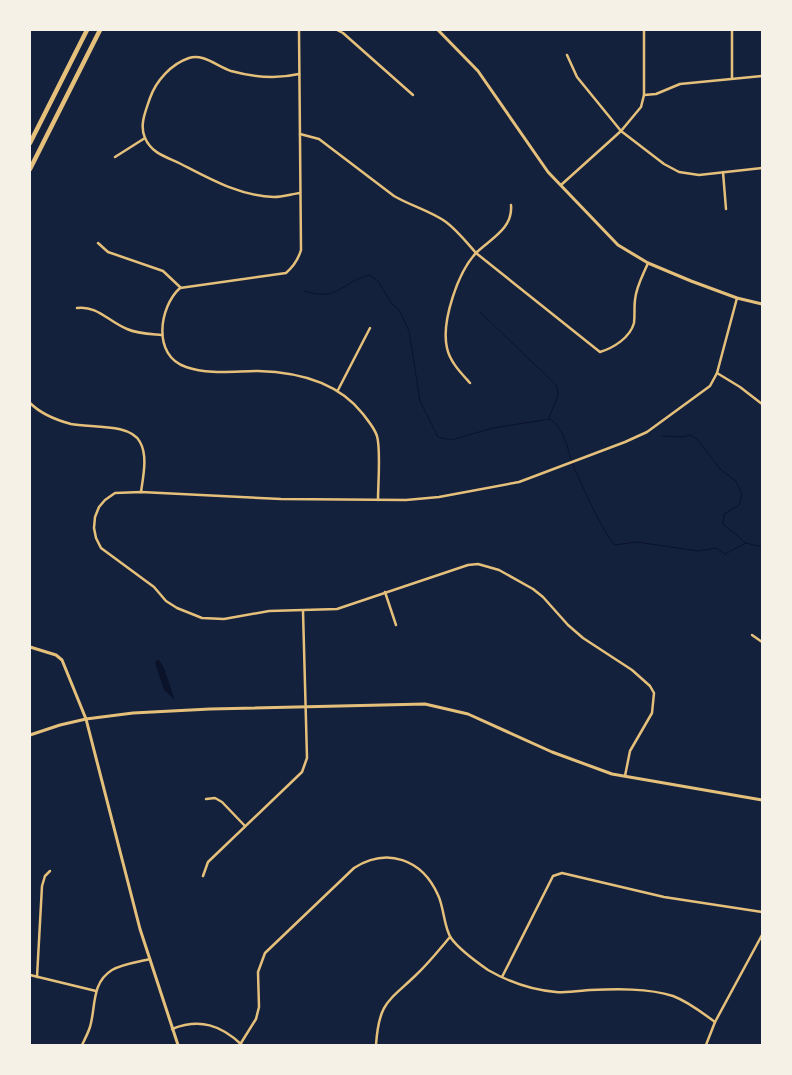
<svg xmlns="http://www.w3.org/2000/svg" width="792" height="1075" font-family="'Sofia Sans Condensed',sans-serif">
<style>
.water{fill:#0b132b}
.lines{fill:none;stroke-linecap:round;stroke-linejoin:round}
.stream{stroke:#0b132b;stroke-width:1}
.minor{stroke:#e5c07b;stroke-width:2.5}
.tertiary{stroke:#e5c07b;stroke-width:3}
.secondary{stroke:#e5c07b;stroke-width:3}
.motorway{stroke:#e5c07b;stroke-width:4.5}
</style>
<rect width="100%" height="100%" fill="#14213d"/>
<!-- water -->
<path class="water" d="M 157,660 L 159,660 L 164,668 L 175,700 L 164,690 L 155,663 Z"/>
<g class="lines">
<!-- stream -->
<g class="stream">
<path d="M 304,291 C 338,302 340,283 369,275 L 378,281 L 392,304 L 399,310 L 409,331 L 420,401 L 438,437 L 451,440 L 493,428 L 550,419 C 567,431 567,452 575,470 C 587,496 598,522 614,545 L 637,542 L 698,551 L 716,548 L 725,554 L 746,543 L 762,547"/>
<path d="M 480,312 L 557,386 L 558,396 L 549,417 L 550,418"/>
<path d="M 662,436 L 682,437 L 690,435 L 697,439 L 721,470 L 736,481 L 742,494 L 739,505 L 724,514 L 723,524 L 746,543"/>
</g>
<!-- minor -->
<g class="minor">
<path d="M 299,30 L 301,250 C 298,260 294,266 286,273 L 180,288 C 159,307 152,356 186,367 C 209,375 235,371 258,371 C 296,372 338,382 363,414 C 368,421 374,427 377,436 C 381,450 378,484 378,500"/>
<path d="M 337,30 L 343,33 L 413,95"/>
<path d="M 732,30 L 732,78"/>
<path d="M 567,55 L 577,77 L 621,131 L 664,164 L 679,172 L 699,175 L 762,168"/>
<path d="M 299,74 C 277,79 253,77 231,71 C 218,67 203,53 189,58 C 171,64 156,81 150,98 C 146,110 139,125 145,138 C 152,154 167,157 181,164 C 210,179 240,196 274,197 C 282,197 292,194 300,193"/>
<path d="M 644,95 L 656,94 L 680,84 L 762,76"/>
<path d="M 300,134 L 319,139 L 394,196 C 411,206 431,211 446,222 C 458,231 467,243 476,253 L 600,352 C 613,348 630,338 634,323 C 635,315 634,308 635,300 C 636,287 643,275 648,263"/>
<path d="M 115,157 L 145,138"/>
<path d="M 723,172 L 726,209"/>
<path d="M 561,185 L 621,131 L 641,107 L 644,95 L 644,30"/>
<path d="M 98,243 L 108,252 L 163,271 L 180,287"/>
<path d="M 77,308 C 97,305 109,322 127,329 C 138,334 151,334 162,335"/>
<path d="M 717,373 L 740,387 L 762,404"/>
<path d="M 470,383 C 461,373 450,362 447,348 C 441,322 458,271 477,252 C 492,238 513,228 511,205"/>
<path d="M 338,390 L 370,328"/>
<path d="M 30,403 C 41,414 56,420 71,424 C 90,428 130,423 140,442 C 148,456 143,477 141,492"/>
<path d="M 385,592 L 396,625"/>
<path d="M 752,635 L 762,642"/>
<path d="M 625,776 L 630,751 L 652,713 L 654,693 L 650,686 L 632,670 L 583,638 L 568,625 L 543,597 L 533,589 L 499,570 L 478,564 L 468,565 L 337,609 L 269,611 L 224,619 L 202,618 L 177,608 L 166,601 L 154,587 L 101,548 L 96,538 L 94,528 L 95,517 L 99,507 L 105,500 L 115,493 L 141,492 L 281,499 L 406,500 L 439,497 L 519,482 L 535,476 L 625,442 L 647,432 L 710,386 L 717,373 L 737,298"/>
<path d="M 206,799 L 215,798 L 222,802 L 245,826"/>
<path d="M 203,876 L 208,862 L 302,772 L 307,758 L 303,611"/>
<path d="M 30,975 L 96,991"/>
<path d="M 37,977 L 42,886 L 45,876 L 50,871"/>
<path d="M 502,977 L 553,876 L 562,873 L 664,897 L 762,912"/>
<path d="M 172,1029 C 200,1018 221,1025 242,1045"/>
<path d="M 241,1043 L 256,1019 L 259,1007 L 258,972 L 265,953 L 354,868 C 387,847 422,859 438,895 C 444,907 444,928 451,938 C 458,948 478,963 488,970 C 509,982 532,990 556,992 C 567,993 579,991 590,990 C 616,989 648,988 673,996 C 689,1002 701,1012 715,1022"/>
<path d="M 82,1045 C 85,1039 88,1033 90,1027 C 96,1007 91,983 112,970 C 122,964 138,962 150,959"/>
<path d="M 376,1045 C 379,1002 388,1002 416,975 C 429,963 439,950 450,937"/>
<path d="M 706,1045 L 715,1022 L 762,935"/>
</g>
<!-- tertiary -->
<g class="tertiary">
<path d="M 30,647 L 56,655 L 62,660 L 86,719 L 140,929 L 178,1045"/>
<path d="M 30,735 L 60,725 L 86,719 L 133,713 L 210,709 L 425,704 L 468,714 L 552,752 L 612,774 L 762,800"/>
</g>
<!-- secondary -->
<path class="secondary" d="M 438,30 L 478,71 L 548,172 L 618,245 L 648,263 L 691,281 L 737,298 L 762,304"/>
<!-- motorway -->
<g class="motorway">
<path d="M 30,143 L 87,30"/>
<path d="M 30,169 L 100,30"/>
</g>
</g>
<!-- border -->
<rect width="792" height="1075" fill="none" stroke="#f6f1e7" stroke-width="62"/>
</svg>
